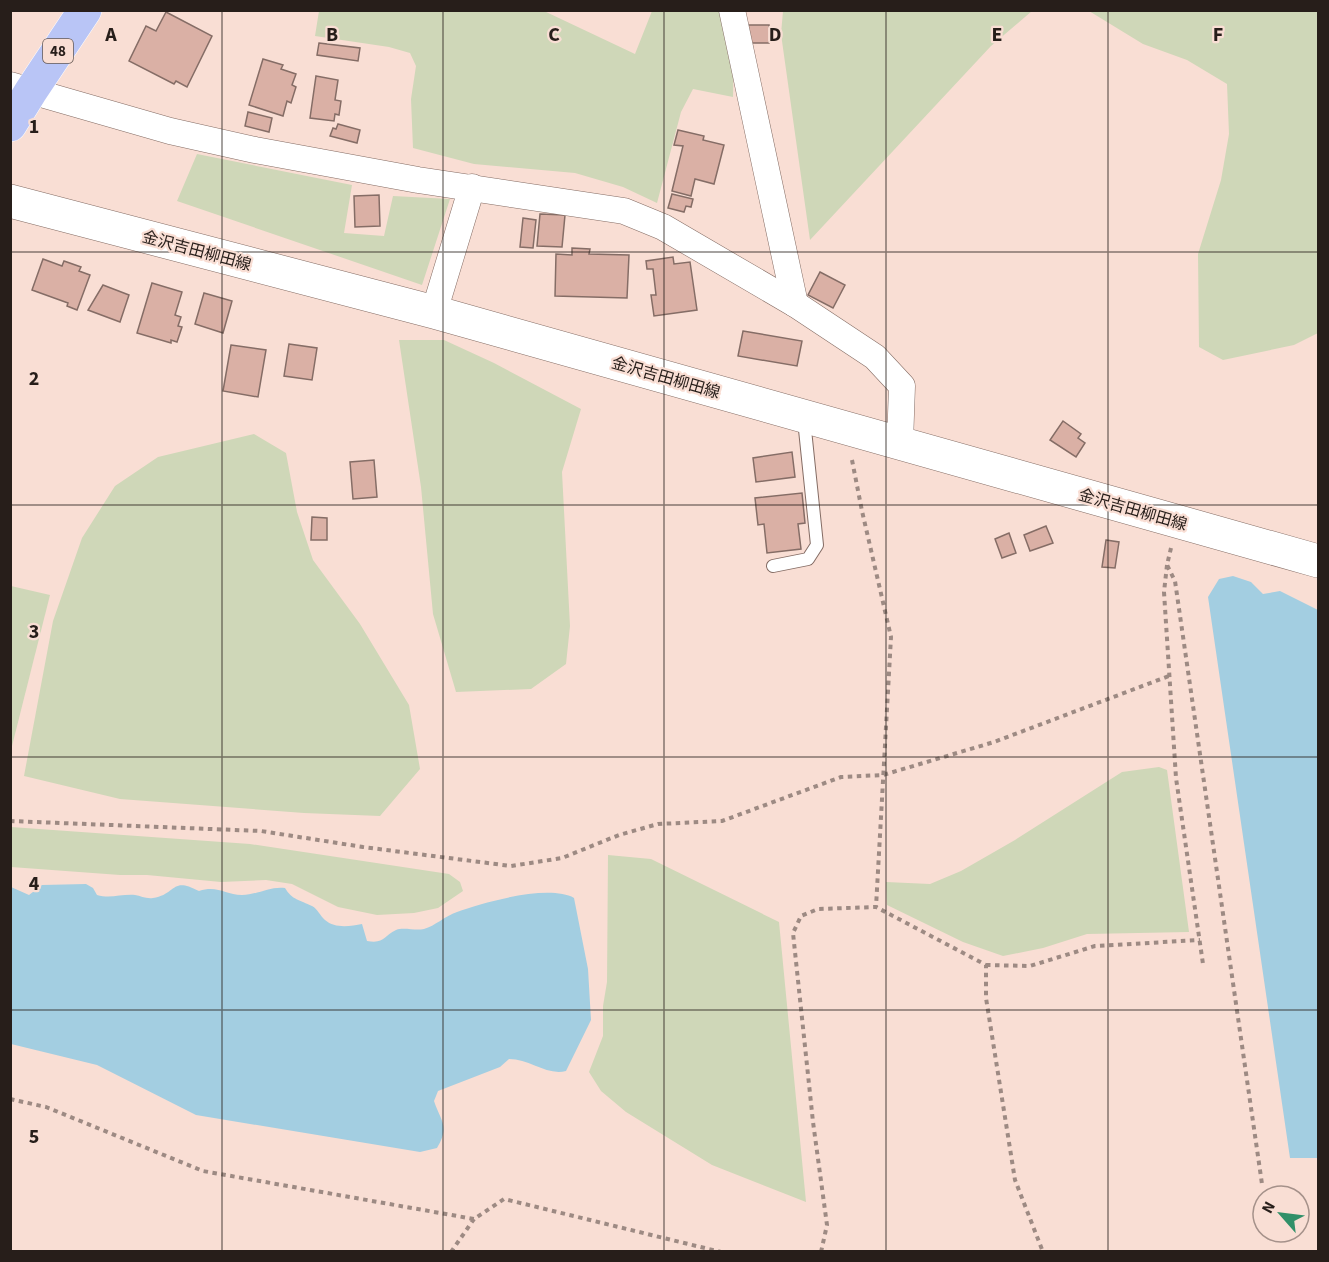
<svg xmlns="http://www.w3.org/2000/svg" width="1329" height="1262" font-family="'Source Sans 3','Noto Sans JP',sans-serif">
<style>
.green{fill:#cfd7b8}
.water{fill:#a3cee1}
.building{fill:#dab0a5;stroke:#856d66;stroke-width:1.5}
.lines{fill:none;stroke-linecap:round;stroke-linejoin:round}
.lane-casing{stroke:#846c64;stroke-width:14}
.street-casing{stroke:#846c64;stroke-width:27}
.secondary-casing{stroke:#846c64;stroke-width:34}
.primary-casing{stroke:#fff;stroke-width:34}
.path{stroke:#9d8a83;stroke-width:4;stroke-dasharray:4.5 4.5;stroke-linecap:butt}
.lane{stroke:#fff;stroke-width:12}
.street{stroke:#fff;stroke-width:26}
.secondary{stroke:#fff;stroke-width:33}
.primary{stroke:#b9c5f6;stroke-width:33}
.grid{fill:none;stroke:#271e1a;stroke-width:1.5;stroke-opacity:0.55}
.labels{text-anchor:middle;stroke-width:4.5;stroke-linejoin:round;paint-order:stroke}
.shield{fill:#f9ded4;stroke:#665852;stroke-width:1.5}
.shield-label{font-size:15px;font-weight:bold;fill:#271e1a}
.street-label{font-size:16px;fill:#271e1a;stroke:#f9ded4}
.grid-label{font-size:20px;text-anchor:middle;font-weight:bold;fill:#271e1a;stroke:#f9ded4;stroke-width:4.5;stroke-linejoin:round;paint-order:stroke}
</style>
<rect width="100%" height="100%" fill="#f9ded4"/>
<!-- green -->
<g class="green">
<path d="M 319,11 L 544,11 L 635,54 L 652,11 L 726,11 L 734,45 L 733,97 L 693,89 L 681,112 L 657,203 L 623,187 L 575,173 L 474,164 L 413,148 L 411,99 L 416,66 L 410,53 L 389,47 L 315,36 Z"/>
<path d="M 783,11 L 783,10 L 1032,11 L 991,46 L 810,240 L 781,34 Z"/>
<path d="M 1089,11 L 1318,11 L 1318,333 L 1294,345 L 1223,360 L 1199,347 L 1198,254 L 1221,180 L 1229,134 L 1227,84 L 1187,60 L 1143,44 Z"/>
<path d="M 197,154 L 352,185 L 344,233 L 384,236 L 393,196 L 450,199 L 422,285 L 177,201 Z"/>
<path d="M 399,340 L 444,340 L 494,363 L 581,409 L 562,472 L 570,626 L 566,664 L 531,689 L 456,692 L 433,614 L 421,487 Z"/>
<path d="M 254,434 L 286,453 L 297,512 L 313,560 L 360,624 L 409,705 L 420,769 L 380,816 L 304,813 L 120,799 L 24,776 L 53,621 L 82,538 L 115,486 L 158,457 Z"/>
<path d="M 11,586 L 50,595 L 11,750 L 10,586 Z"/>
<path d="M 1159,767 L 1167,770 L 1189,932 L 1087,934 L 1043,948 L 1003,956 L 963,942 L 887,905 L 886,882 L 930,884 L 961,871 L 1015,840 L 1122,772 Z"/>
<path d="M 11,827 L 250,844 L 449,874 L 460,882 L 463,891 L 438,908 L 414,913 L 377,915 L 338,907 L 292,884 L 266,880 L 221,882 L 147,875 L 120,875 L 11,867 Z"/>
<path d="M 608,855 L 651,859 L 779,922 L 806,1202 L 712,1165 L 626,1112 L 601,1091 L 589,1072 L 603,1036 L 603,1006 L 607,982 Z"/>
</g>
<!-- water -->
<g class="water">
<path d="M 1233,576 L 1251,582 L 1263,594 L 1280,591 L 1318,610 L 1318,1158 L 1290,1158 L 1208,597 L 1219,579 Z"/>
<path d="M 86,884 L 93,888 L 97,895 C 110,899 121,894 135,895 C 141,896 146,899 153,898 C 177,894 171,876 199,891 C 218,885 225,895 242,895 C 257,895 270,886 285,888 C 292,900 300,900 312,906 C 318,909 320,916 325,920 C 335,929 351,926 362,924 L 367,941 C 385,944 383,936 396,930 C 404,927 415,931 424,929 C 435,926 445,916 457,912 C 484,902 549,884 574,898 L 588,969 L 591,1020 L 566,1071 C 547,1076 530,1059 509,1059 L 500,1067 L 438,1091 L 434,1101 C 441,1122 450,1126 437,1148 L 420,1152 L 196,1115 L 97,1065 L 11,1044 L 11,887 L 29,895 L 42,885 Z"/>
</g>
<!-- building -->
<g class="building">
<path d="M 166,12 L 212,36 L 187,87 L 176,81 L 174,84 L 129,61 L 146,26 L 156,31 Z"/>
<rect x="747" y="25" width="22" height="18"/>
<path d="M 319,43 L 360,48 L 358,61 L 317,55 Z"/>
<path d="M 263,59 L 283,65 L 281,69 L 296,74 L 292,85 L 296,87 L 291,103 L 287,101 L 283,116 L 249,105 Z"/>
<path d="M 316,76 L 338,80 L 335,100 L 341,101 L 339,115 L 335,114 L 334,121 L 310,118 Z"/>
<path d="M 248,112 L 272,118 L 269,132 L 245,126 Z"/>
<path d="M 338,124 L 360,130 L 357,143 L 330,136 L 333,128 L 336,129 Z"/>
<path d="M 678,130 L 704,136 L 703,140 L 724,145 L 714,184 L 695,179 L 691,196 L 672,191 L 683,146 L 674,145 Z"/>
<path d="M 672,194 L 693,199 L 691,207 L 686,206 L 684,212 L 668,208 Z"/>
<path d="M 379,195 L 380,226 L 355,227 L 354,196 Z"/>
<path d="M 540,214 L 565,215 L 562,247 L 537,246 Z"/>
<path d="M 523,218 L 536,220 L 533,248 L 520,247 Z"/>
<path d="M 572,248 L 590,249 L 589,254 L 629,255 L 627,298 L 555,296 L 556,254 L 572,255 Z"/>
<path d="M 673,257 L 674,264 L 690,262 L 697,310 L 654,316 L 651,295 L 656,295 L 653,269 L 647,269 L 646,261 Z"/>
<path d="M 43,259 L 62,266 L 64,261 L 81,267 L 79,271 L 90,275 L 77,310 L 67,306 L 68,303 L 32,290 Z"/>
<path d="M 820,272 L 845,285 L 833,308 L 808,295 Z"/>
<path d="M 152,283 L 182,292 L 175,315 L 181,317 L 178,326 L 182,327 L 177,342 L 171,340 L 171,343 L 137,333 Z"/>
<path d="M 103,285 L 129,295 L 120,322 L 88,310 Z"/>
<path d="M 204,293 L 232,301 L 223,333 L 195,324 Z"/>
<path d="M 743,331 L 802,341 L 797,366 L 738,356 Z"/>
<path d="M 289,344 L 317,348 L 312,380 L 284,376 Z"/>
<path d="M 231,345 L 266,350 L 258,397 L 223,391 Z"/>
<path d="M 1063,421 L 1081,434 L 1078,438 L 1085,443 L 1076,457 L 1050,440 Z"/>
<path d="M 792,452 L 795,477 L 756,482 L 753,458 Z"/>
<path d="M 374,460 L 377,497 L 353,499 L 350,462 Z"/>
<path d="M 802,493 L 805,523 L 798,524 L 801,549 L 767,553 L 764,524 L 758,525 L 755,498 Z"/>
<path d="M 312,517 L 327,518 L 327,540 L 311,540 Z"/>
<path d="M 1046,526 L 1053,543 L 1030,551 L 1024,535 Z"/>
<path d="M 1009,533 L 1016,553 L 1002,558 L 995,539 Z"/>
<path d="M 1106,540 L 1119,542 L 1115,568 L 1102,567 Z"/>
</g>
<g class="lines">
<defs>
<path id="lane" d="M 773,566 L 808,559 L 817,545 L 804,420"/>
<g id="street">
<path d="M 732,10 L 795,304"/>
<path d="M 10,85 L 170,131 L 255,150 L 418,180 L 624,211 L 663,227 L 795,304 L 875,357 L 902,386 L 900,443"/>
<path d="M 434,312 L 472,187"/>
</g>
<path id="secondary" d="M 10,201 L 434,312 L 1318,561"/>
<path id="primary" d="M 10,125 L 31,91 L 85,10"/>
</defs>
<!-- lane casing -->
<use href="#lane" class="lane-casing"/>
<!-- street casing -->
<use href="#street" class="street-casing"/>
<!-- secondary casing -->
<use href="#secondary" class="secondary-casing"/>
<!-- primary casing -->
<use href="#primary" class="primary-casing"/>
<!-- path -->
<g class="path">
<path d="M 852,460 L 862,511 L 891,637 L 876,907"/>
<path d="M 1171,548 L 1167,565 L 1175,581 L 1262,1184"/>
<path d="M 1167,565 L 1164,592 L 1176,778 L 1203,964"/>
<path d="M 10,821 L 261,831 L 363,847 L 511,866 L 562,858 L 619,835 L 658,824 L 722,821 L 841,777 L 883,775 L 994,742 L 1169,676"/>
<path d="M 986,965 L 1030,966 L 1095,946 L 1200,940"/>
<path d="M 10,1099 L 46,1107 L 203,1171 L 474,1219 L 504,1199 L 721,1252"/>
<path d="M 451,1252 L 474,1219"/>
<path d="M 821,1252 L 827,1225 L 813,1122 L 793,933 L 801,916 L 818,909 L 876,907 L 986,965 L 986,998 L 1015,1180 L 1043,1252"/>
</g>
<!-- lane -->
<use href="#lane" class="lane"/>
<!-- street -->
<use href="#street" class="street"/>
<!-- secondary -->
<use href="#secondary" class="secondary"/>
<!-- primary -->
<use href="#primary" class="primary"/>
</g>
<!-- grid -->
<path class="grid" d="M 222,10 L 222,1252M 443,10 L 443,1252M 664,10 L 664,1252M 886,10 L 886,1252M 1108,10 L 1108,1252M 10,252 L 1318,252M 10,505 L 1318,505M 10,757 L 1318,757M 10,1010 L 1318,1010"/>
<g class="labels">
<!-- shield labels -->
<rect class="shield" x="43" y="39" width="30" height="24" rx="4.5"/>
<g class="shield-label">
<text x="58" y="56">48</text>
</g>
<!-- street labels -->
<g class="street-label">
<text transform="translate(197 250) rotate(15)" y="6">金沢吉田柳田線</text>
<text transform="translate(666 377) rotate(16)" y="6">金沢吉田柳田線</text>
<text transform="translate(1133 509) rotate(16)" y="6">金沢吉田柳田線</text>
</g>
</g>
<g class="grid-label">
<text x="111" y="41">A</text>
<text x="332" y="41">B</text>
<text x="554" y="41">C</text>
<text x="775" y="41">D</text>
<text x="997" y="41">E</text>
<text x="1218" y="41">F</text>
<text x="34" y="133">1</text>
<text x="34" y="385">2</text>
<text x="34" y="638">3</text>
<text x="34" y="890">4</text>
<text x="34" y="1143">5</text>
</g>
<!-- border -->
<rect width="1329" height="1262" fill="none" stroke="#271e1a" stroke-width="24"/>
<!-- north arrow -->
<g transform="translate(1281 1214) rotate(298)"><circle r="28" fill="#f9ded4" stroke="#a5918a" stroke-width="1.5"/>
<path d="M0-4.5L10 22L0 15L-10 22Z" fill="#319069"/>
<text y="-9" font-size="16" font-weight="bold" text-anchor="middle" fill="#271e1a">N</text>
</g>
</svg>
